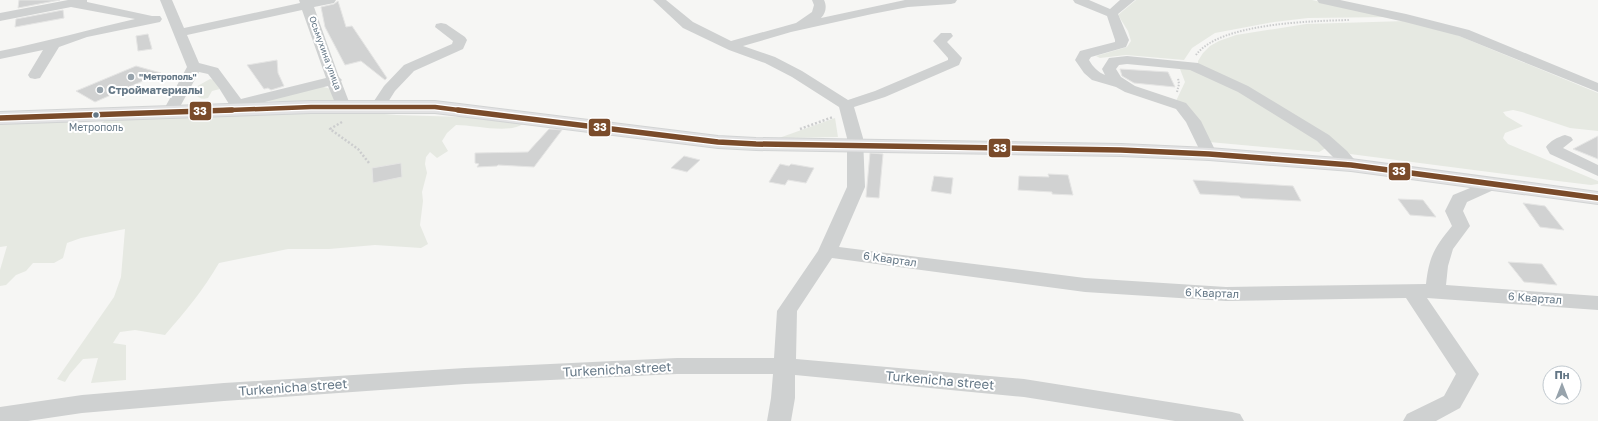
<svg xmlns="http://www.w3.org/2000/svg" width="1598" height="421" font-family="'Golos Text',sans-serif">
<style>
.green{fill:#e6e9e2}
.building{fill:#d1d2d2;stroke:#e5e5e4}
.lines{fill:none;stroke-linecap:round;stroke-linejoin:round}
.secondary-casing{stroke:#d2d4d4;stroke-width:2}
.path-far1{stroke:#cccdce;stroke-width:2;stroke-dasharray:1.5 1.5;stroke-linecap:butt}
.path{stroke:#cccdce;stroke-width:2.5;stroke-dasharray:2 2;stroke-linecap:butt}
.street{fill:#cfd1d1;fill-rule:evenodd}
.secondary{fill:#e2e2e3;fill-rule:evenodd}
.bus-1-far1-casing{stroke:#fff;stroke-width:7}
.bus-1-casing{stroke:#fff;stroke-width:8}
.bus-1-far1{stroke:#7a4b2a;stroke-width:4.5}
.bus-1{stroke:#7a4b2a;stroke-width:5.5}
.poi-dot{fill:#97a3ac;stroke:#fff;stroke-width:1.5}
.bus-dot{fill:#647786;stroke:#fff;stroke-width:1.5}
.labels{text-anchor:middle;stroke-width:4;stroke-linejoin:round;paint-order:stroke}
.far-street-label{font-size:9px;fill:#647786;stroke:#fff}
.far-poi-label{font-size:9px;font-weight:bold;fill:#647786;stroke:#fff;text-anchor:start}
.bus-label{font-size:10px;fill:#647786;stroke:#fff}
.poi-label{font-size:11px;font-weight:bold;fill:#647786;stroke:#fff;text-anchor:start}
.street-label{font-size:11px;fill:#647786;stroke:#fff}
.near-street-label{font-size:13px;fill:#647786;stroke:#fff}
.line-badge{stroke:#fff;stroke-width:1.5}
.badge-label{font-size:11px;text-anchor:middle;font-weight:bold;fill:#fff}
</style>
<rect width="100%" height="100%" fill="#f6f6f4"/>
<!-- green -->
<g class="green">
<path d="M 1136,0 L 1312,0 L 1391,17 L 1308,18 L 1274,22 L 1215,33 L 1192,48 L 1184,60 L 1126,55 L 1100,58 L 1096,56 L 1127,47 L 1131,41 L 1128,31 L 1118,15 Z"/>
<path d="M 1406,21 L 1447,31 L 1598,93 L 1598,131 L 1570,128 L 1522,112 L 1513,110 L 1503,112 L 1506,116 L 1523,126 L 1505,133 L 1503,138 L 1508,144 L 1598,181 L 1598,184 L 1591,185 L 1558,181 L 1350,154 L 1325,137 L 1198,66 L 1198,61 L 1203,53 L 1210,46 L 1219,41 L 1236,35 L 1306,24 Z"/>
<path d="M 1190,68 L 1240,90 L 1303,130 L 1326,148 L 1319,152 L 1209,142 L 1176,101 L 1185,82 L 1180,69 Z"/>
<path d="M 210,79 L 214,80 L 220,89 L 212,91 L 208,98 C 202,100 198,98 194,93 L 194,88 Z"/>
<path d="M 320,86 L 331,89 L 336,101 L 259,101 Z"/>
<path d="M 335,110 L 397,115 L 463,117 L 523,124 C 508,134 475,125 456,125 L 447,133 L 442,141 L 448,151 L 437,158 L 430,152 L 426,157 L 425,164 L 427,173 L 422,192 L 423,201 L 420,225 L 428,244 L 421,248 L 375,245 L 329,249 L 288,249 L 219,263 C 204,289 185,312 165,335 L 135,330 L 120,332 L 113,343 L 126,345 L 126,380 L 91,383 L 98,358 L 83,359 L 70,374 L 65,382 L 57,379 L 114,297 L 121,277 L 125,229 L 81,238 L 67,243 L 63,258 L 54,263 L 33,263 L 26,271 L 16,275 L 6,285 L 0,286 L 0,270 L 7,246 L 0,247 L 0,123 L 75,120 L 70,125 L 101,124 L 107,118 Z"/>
<path d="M 835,118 L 838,137 L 779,138 Z"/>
</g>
<!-- building -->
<g class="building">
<path d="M 19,0 L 60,0 L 18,8 Z"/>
<path d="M 338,1 L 346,27 L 352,26 L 387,78 L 385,80 L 361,61 L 345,65 L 325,27 L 321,7 L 334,4 Z"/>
<path d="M 63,10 L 64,18 L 15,27 L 16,19 Z"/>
<path d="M 148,34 L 152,49 L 138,51 L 136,36 Z"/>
<path d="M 277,60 L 278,73 L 284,86 L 271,90 L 268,88 L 264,89 L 247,65 Z"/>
<path d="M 136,66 L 161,73 L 95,102 L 76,91 Z"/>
<path d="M 1120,69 L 1168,72 L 1175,87 L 1134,83 L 1122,76 Z"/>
<path d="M 549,129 L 562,130 L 534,167 L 498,165 L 497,166 L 477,167 L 479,164 L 475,163 L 475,153 L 528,152 Z"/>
<path d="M 1598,136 L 1598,159 L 1573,149 Z"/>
<path d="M 870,153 L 883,154 L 879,198 L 866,197 Z"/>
<path d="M 684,156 L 700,160 L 687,172 L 671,168 Z"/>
<path d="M 401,163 L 402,177 L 373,183 L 372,168 Z"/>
<path d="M 780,164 L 789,166 L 791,164 L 814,168 L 806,183 L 788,180 L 785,185 L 769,182 Z"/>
<path d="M 1048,174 L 1068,175 L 1073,195 L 1052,194 L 1052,192 L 1018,190 L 1019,176 L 1049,177 Z"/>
<path d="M 934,176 L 953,178 L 951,194 L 931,191 Z"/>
<path d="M 1193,180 L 1293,186 L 1301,201 L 1241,198 L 1239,196 L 1200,194 Z"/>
<path d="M 1398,199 L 1423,200 L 1436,217 L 1410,215 Z"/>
<path d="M 1523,203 L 1545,206 L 1564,230 L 1540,227 Z"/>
<path d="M 1508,262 L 1542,264 L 1557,285 L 1524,282 Z"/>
</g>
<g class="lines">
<defs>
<path id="secondary" d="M 311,101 L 435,101 L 718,136 L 756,138 L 1121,144 L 1209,148 L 1351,159 L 1598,192 L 1598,204 L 1351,171 L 1209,160 L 1121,156 L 756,150 L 718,148 L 435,113 L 311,113 L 0,124 L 0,112 Z"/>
</defs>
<!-- secondary casing -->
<use href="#secondary" class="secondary-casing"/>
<!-- path-far1 -->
<g class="path-far1">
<path d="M 1196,55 C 1219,23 1312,21 1349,20"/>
<path d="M 1177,92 L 1179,84 L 1178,78"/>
</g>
<!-- path -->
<g class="path">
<path d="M 342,122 L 330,129 L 358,149 L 369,163"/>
<path d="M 800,129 L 833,117"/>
</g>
<!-- street -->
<g class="street">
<path d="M 68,0 L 87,0 L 87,2 L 152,16 L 160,16 L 162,19 L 160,22 L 87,37 L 59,47 L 40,78 L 35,79 L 30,78 L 28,75 L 43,50 L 0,59 L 0,51 C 46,42 90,29 135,19 L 71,7 L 0,21 L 0,13 Z"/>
<path d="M 160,0 L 172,0 L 184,28 L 300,3 L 299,0 L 336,0 L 334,3 L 314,7 L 339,77 L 342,80 L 341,81 L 351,107 L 348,110 L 343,112 L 338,110 L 328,86 L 245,107 L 247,109 L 244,112 L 239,114 L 234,112 L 219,88 L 208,74 L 199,72 L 176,114 L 171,116 L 166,114 L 163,111 L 187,67 ZM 302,10 L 326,78 L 241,99 L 218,68 L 199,63 L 187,35 Z"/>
<path d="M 653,0 L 666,0 L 693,22 L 731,41 L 796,23 L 812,12 L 814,5 L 812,0 L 824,0 C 827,6 826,13 821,18 L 905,0 L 957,0 L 955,3 L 951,4 L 908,7 L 872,14 L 791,32 L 743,46 L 775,57 L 802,71 L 848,100 L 875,91 L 948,60 L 948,58 L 933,41 L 941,33 L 951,33 L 953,36 L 947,42 L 962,58 L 959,65 L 885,97 L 854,107 L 863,138 L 865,187 L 839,247 L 1085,278 L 1226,287 L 1426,284 C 1429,257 1434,248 1452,226 L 1445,211 L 1453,195 L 1492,179 L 1498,180 L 1501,184 L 1498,188 L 1467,202 L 1463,211 L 1470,226 L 1453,249 L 1448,266 L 1446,285 L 1598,296 L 1598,310 L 1427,298 L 1479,374 L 1460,408 L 1436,421 L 1403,421 L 1407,414 L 1444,396 L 1456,374 L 1406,298 L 1226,301 L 1085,292 L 832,258 L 797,311 L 796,359 L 1024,379 L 1232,412 L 1240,414 L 1244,421 L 1175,421 L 1024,397 L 795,375 L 795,398 L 791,421 L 767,421 L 771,398 L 773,374 L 677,374 L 465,384 L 224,401 L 82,413 L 28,421 L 0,421 L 0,407 L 82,395 L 224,383 L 465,368 L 677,358 L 774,358 L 777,311 L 818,251 L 847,187 L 847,138 L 839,107 L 792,77 L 765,63 L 729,50 L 683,28 Z"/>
<path d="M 1073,0 L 1089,0 L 1110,9 L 1120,0 L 1135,0 L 1118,14 L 1129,40 L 1126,47 L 1091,57 L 1089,60 C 1093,67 1098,72 1105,75 L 1102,69 L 1109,58 L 1127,56 L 1198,63 L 1248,86 L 1329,135 L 1347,151 L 1359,165 L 1357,169 L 1351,170 L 1345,169 L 1317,141 L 1238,92 L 1190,70 L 1127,64 L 1119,65 L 1116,69 L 1121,77 L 1135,86 L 1186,103 L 1201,121 L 1217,154 L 1215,157 L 1209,159 L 1203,157 L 1186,122 L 1176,109 L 1125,92 L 1116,87 L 1092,80 L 1084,73 L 1075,60 L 1080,51 L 1115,42 L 1115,40 L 1107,16 L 1075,3 Z"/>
<path d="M 1317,0 L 1340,0 L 1406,14 L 1469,30 L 1598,83 L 1598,92 L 1459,36 L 1405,22 L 1319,3 Z"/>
<path d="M 441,23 L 446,24 L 465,37 L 467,40 L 463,49 L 414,71 L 395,91 L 383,110 L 378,112 L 373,110 L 370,107 L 384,86 L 404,65 L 452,44 L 453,41 L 435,27 L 436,24 Z"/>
<path d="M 1565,135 L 1571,137 L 1573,140 L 1563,148 L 1598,165 L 1598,176 L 1550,154 L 1546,147 C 1550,141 1558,137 1565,135 Z"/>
</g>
<!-- secondary -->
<use href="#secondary" class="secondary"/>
<defs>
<path id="bus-1-far1" d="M 204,111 L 311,107 L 435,107 L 466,111"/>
<g id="bus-1">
<path d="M 458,110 L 718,142 L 756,144 L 1121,150 L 1209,154 L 1351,165 L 1598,198"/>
<path d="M 0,118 L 232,110"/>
</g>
</defs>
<!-- bus-1-far1 casing -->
<use href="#bus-1-far1" class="bus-1-far1-casing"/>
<!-- bus-1 casing -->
<use href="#bus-1" class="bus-1-casing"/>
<!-- bus-1-far1 -->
<use href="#bus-1-far1" class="bus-1-far1"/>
<!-- bus-1 -->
<use href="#bus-1" class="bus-1"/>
</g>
<!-- markers -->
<g class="poi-dot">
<circle cx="131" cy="77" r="4"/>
<circle cx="100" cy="90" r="4"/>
</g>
<circle class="bus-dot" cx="96" cy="115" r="3.5"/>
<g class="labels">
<!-- far-street labels -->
<g class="far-street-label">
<text transform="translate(325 53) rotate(70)" y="3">Осьмухина улица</text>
</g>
<!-- far-poi labels -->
<g class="far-poi-label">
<text x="139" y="80">"Метрополь"</text>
</g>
<!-- bus labels -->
<g class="bus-label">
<text x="96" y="131">Метрополь</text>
</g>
<!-- poi labels -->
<g class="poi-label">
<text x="108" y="94">Стройматериалы</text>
</g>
<!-- street labels -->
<g class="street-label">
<text transform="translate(890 259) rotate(8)" y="4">6 Квартал</text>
<text transform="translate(1212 293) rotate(2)" y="4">6 Квартал</text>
<text transform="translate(1535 298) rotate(4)" y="4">6 Квартал</text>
</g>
<!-- near-street labels -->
<g class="near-street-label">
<text transform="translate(617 369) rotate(-3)" y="5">Turkenicha street</text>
<text transform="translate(940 380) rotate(5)" y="5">Turkenicha street</text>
<text transform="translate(293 387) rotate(-4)" y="5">Turkenicha street</text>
</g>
</g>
<g class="line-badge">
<rect x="189" y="101" width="23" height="20" rx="4" fill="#7a4b2a"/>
<rect x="588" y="118" width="23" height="19" rx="4" fill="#7a4b2a"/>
<rect x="988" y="138" width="23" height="20" rx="4" fill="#7a4b2a"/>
<rect x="1388" y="162" width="23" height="19" rx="4" fill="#7a4b2a"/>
</g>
<g class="badge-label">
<text x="200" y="115">33</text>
<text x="600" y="131">33</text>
<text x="1000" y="152">33</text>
<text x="1399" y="175">33</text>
</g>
<!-- north arrow -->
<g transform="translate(1562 385)"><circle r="19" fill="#ffffff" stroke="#c1c9cf"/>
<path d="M0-3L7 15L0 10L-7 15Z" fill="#97a3ac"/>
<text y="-6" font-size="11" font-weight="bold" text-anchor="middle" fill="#647786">Пн</text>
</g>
</svg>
